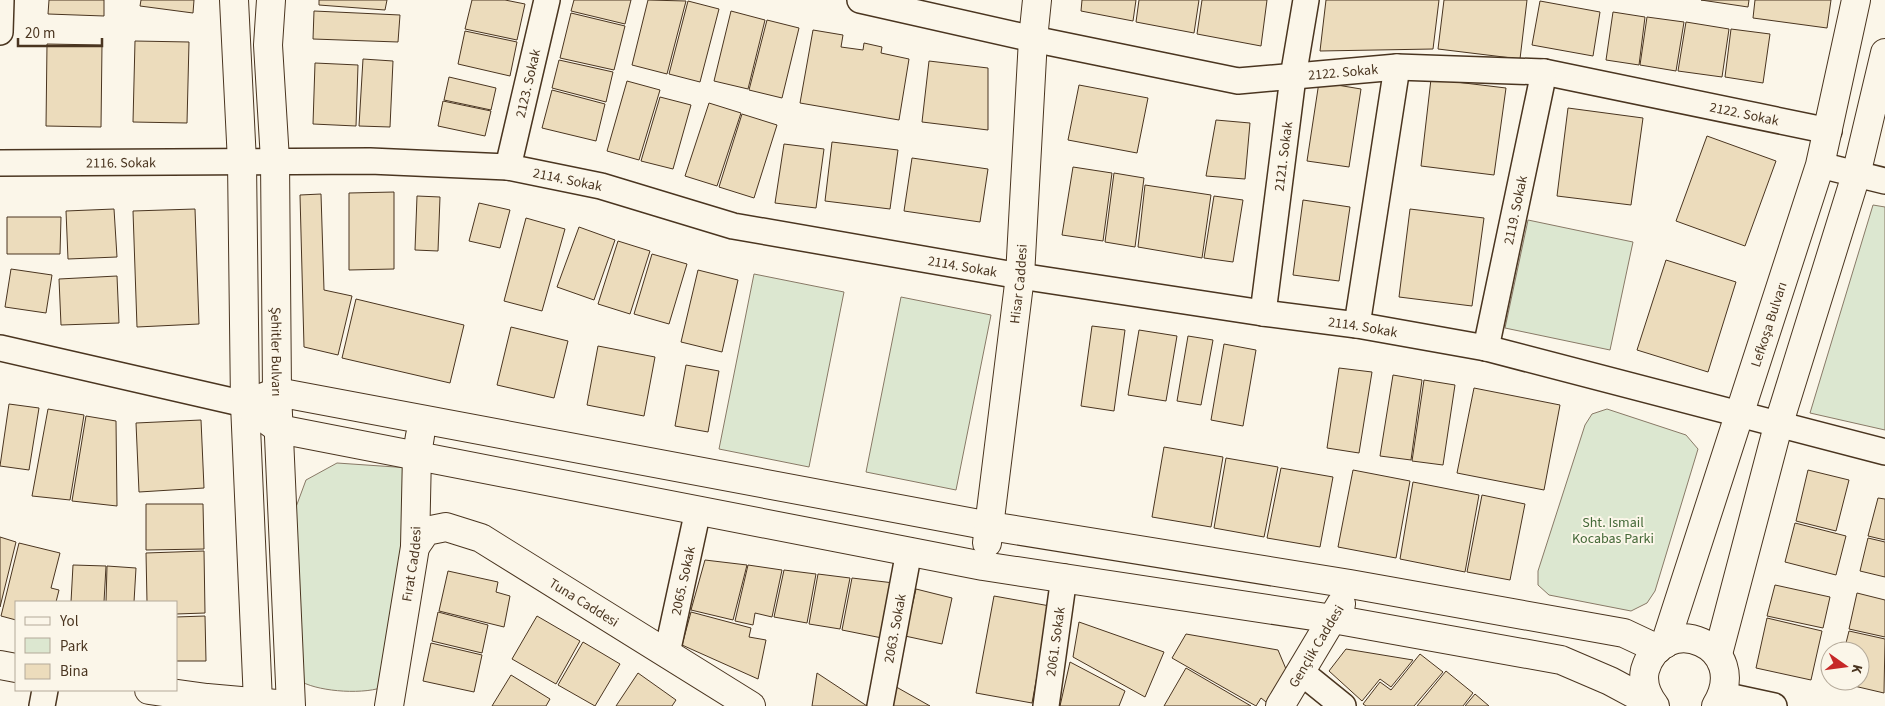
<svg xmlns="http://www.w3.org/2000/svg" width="1885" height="706" font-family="'Source Sans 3',sans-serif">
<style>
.green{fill:#dce7d0;stroke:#887966}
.building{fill:#ecdcbc;stroke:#4a3520}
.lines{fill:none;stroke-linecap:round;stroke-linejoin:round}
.street-casing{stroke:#4a3520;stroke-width:28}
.secondary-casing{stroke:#4a3520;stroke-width:30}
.street{stroke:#fbf6e9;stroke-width:25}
.secondary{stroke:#fbf6e9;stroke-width:28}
.labels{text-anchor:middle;stroke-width:4;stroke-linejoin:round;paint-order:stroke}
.street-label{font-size:14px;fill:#4a3520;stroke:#fbf6e9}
.park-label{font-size:14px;fill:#436837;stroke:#fbf6e9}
</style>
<rect width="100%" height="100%" fill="#fbf6e9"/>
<!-- green -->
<g class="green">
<path d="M 1873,205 L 1885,207 L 1885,430 L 1810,413 Z"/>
<path d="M 1528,220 L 1633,242 L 1610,350 L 1505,328 Z"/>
<path d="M 754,274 L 844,292 L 809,467 L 719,449 Z"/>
<path d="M 901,297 L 991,315 L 956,490 L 866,472 Z"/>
<path d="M 1607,409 L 1686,435 L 1698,449 L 1655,591 L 1647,603 L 1631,611 L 1549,595 L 1538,585 L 1538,571 L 1585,425 L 1592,414 Z"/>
<path d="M 337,463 L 410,468 L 386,686 C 366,695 321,692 302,682 L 296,507 L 306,480 Z"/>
</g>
<!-- building -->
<g class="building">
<path d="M 49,0 L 104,0 L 104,16 L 48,14 Z"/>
<path d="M 141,0 L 194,0 L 193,13 L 140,6 Z"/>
<path d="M 319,0 L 387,0 L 385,10 L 319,5 Z"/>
<path d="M 472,0 L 505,0 L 525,4 L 517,40 L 465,29 Z"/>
<path d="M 574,0 L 631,0 L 625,24 L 571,11 Z"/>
<path d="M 648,0 L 686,1 L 667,74 L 632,65 Z"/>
<path d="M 1082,0 L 1136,0 L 1133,21 L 1081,11 Z"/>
<path d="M 1139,0 L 1199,0 L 1194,33 L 1136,22 Z"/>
<path d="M 1202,0 L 1267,0 L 1261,46 L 1197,34 Z"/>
<path d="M 1326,0 L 1439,0 L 1433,49 L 1320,51 Z"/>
<path d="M 1444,0 L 1527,0 L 1520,59 L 1438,49 Z"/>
<path d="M 1701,0 L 1749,0 L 1748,7 Z"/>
<path d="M 1755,0 L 1831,0 L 1827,28 L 1753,18 Z"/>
<path d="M 688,1 L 719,9 L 700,82 L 669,74 Z"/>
<path d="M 1540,1 L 1600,12 L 1593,56 L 1532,45 Z"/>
<path d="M 314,11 L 400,15 L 398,42 L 313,39 Z"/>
<path d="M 731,11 L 765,20 L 748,89 L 714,81 Z"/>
<path d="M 1613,12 L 1645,17 L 1639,65 L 1606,60 Z"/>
<path d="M 571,13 L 625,26 L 614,70 L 560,58 Z"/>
<path d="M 1647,17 L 1684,22 L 1676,71 L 1640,65 Z"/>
<path d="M 767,20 L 799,28 L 782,98 L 749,90 Z"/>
<path d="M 1686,22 L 1729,29 L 1722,77 L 1678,71 Z"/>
<path d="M 1731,29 L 1770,34 L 1763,83 L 1725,77 Z"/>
<path d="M 813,30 L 843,35 L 841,47 L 863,50 L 864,43 L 882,47 L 881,53 L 909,59 L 899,120 L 800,103 Z"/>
<path d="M 465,31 L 517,42 L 510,76 L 458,64 Z"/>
<path d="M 135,41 L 189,42 L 187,123 L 133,122 Z"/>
<path d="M 47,44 L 102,45 L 101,127 L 46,126 Z"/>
<path d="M 363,59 L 393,61 L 390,127 L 359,126 Z"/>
<path d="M 559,60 L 613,72 L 606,102 L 552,88 Z"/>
<path d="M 929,61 L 988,68 L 988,130 L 922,122 Z"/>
<path d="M 315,63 L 358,65 L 356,126 L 313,124 Z"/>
<path d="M 449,77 L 496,88 L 491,110 L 444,100 Z"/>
<path d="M 1431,79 L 1506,88 L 1494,175 L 1421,166 Z"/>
<path d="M 627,81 L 660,90 L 639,160 L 607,151 Z"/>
<path d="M 1319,82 L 1361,89 L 1349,167 L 1307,161 Z"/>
<path d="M 1079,85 L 1148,98 L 1137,153 L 1068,140 Z"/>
<path d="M 552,90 L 605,104 L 596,141 L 542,128 Z"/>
<path d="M 660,97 L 691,105 L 673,169 L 641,161 Z"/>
<path d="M 443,101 L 491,111 L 485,136 L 438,126 Z"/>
<path d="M 709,103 L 741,113 L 717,186 L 685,176 Z"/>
<path d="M 1568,108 L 1643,118 L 1631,205 L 1557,196 Z"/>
<path d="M 742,114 L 777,125 L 754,198 L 719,187 Z"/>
<path d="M 1216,120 L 1250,123 L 1245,179 L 1206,176 Z"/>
<path d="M 1707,136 L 1776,161 L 1745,246 L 1676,221 Z"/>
<path d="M 832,142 L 898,150 L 890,209 L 825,201 Z"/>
<path d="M 784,144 L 824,149 L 816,208 L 775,203 Z"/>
<path d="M 912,158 L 988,169 L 980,222 L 904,211 Z"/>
<path d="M 1073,167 L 1112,173 L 1103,241 L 1062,235 Z"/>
<path d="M 1114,173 L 1144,178 L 1135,247 L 1105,242 Z"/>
<path d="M 1145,185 L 1211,195 L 1202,258 L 1138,247 Z"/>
<path d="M 394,192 L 394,269 L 349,270 L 349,193 Z"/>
<path d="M 321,194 L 324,290 L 352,296 L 338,355 L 304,347 L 300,195 Z"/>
<path d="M 417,196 L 440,197 L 438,251 L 415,250 Z"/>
<path d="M 1214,196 L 1243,200 L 1233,262 L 1204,258 Z"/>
<path d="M 1303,200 L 1350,207 L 1339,281 L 1293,275 Z"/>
<path d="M 479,203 L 510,210 L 500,248 L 469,241 Z"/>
<path d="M 114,209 L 117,257 L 68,259 L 66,211 Z"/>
<path d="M 195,209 L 199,324 L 137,327 L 133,211 Z"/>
<path d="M 1410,209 L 1484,218 L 1472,306 L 1399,297 Z"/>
<path d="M 7,217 L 61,217 L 60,254 L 7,254 Z"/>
<path d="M 526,218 L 565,229 L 542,311 L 504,301 Z"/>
<path d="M 579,227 L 615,240 L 594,300 L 557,287 Z"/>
<path d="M 618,241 L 650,251 L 630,314 L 598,304 Z"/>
<path d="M 652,254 L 687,264 L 669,324 L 634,314 Z"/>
<path d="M 1666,260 L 1736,282 L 1708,372 L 1637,350 Z"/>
<path d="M 11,269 L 52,275 L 46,313 L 5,307 Z"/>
<path d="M 698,270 L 738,280 L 722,352 L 681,342 Z"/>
<path d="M 117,276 L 119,323 L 61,325 L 59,279 Z"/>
<path d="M 356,299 L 464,325 L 450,383 L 342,358 Z"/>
<path d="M 1092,326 L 1125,330 L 1114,411 L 1081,406 Z"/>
<path d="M 511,327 L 568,341 L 554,398 L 497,385 Z"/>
<path d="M 1139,330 L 1177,336 L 1166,401 L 1128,395 Z"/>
<path d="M 1188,336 L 1213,340 L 1201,405 L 1177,401 Z"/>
<path d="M 1224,344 L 1256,350 L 1243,426 L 1211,420 Z"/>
<path d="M 598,346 L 655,357 L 644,416 L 587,405 Z"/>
<path d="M 686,365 L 719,371 L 708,432 L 675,426 Z"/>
<path d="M 1339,368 L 1372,372 L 1359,453 L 1327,448 Z"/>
<path d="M 1393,375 L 1422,380 L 1411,460 L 1380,456 Z"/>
<path d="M 1424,380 L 1455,385 L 1443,465 L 1412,461 Z"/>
<path d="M 1474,388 L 1560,405 L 1544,490 L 1457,473 Z"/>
<path d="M 9,404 L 39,408 L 29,470 L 0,466 Z"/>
<path d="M 48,409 L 84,415 L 70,500 L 32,496 Z"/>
<path d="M 86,416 L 116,421 L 117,506 L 72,501 Z"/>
<path d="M 201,420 L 204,488 L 139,492 L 136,423 Z"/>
<path d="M 1164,447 L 1223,457 L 1211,527 L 1152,517 Z"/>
<path d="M 1226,458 L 1278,467 L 1264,537 L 1214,528 Z"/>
<path d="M 1281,468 L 1333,477 L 1320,547 L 1267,538 Z"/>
<path d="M 1353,470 L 1410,481 L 1396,558 L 1338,547 Z"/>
<path d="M 1808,470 L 1849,480 L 1836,531 L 1796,521 Z"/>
<path d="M 1413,482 L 1479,495 L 1465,572 L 1400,559 Z"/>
<path d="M 1482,495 L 1525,504 L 1510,580 L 1467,572 Z"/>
<path d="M 1878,498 L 1885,499 L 1885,540 L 1868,536 Z"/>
<path d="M 146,504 L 203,504 L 204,549 L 146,550 Z"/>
<path d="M 1795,523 L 1846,536 L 1836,575 L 1785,562 Z"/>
<path d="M 0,537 L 16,542 L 0,607 Z"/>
<path d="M 1868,538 L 1885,542 L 1885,577 L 1860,571 Z"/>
<path d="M 19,543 L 60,553 L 51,588 L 59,590 L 56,602 L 16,602 L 16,620 L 1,616 Z"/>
<path d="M 204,551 L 205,613 L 176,614 L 176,602 L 147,602 L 146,553 Z"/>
<path d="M 705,560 L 747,565 L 733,620 L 691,610 Z"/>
<path d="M 73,565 L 106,566 L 104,602 L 71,602 Z"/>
<path d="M 748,565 L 782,570 L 772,617 L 755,613 L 753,625 L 735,621 Z"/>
<path d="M 107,566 L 136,568 L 134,602 L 106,602 Z"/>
<path d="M 784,570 L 816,574 L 807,623 L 774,617 Z"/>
<path d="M 448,571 L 498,582 L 496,592 L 510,596 L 504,627 L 439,611 Z"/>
<path d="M 818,574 L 850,578 L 840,629 L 809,624 Z"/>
<path d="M 852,578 L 894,583 L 882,638 L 842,630 Z"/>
<path d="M 1775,585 L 1830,597 L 1823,628 L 1767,616 Z"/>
<path d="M 916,589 L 952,598 L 942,644 L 905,636 Z"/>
<path d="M 1857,593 L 1885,600 L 1885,637 L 1849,629 Z"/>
<path d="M 994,596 L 1050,606 L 1032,703 L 976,693 Z"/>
<path d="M 438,612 L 488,625 L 482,653 L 432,641 Z"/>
<path d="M 691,612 L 751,628 L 749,637 L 766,640 L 758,679 L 682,645 Z"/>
<path d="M 205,616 L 206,661 L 176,661 L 176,617 Z"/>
<path d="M 537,616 L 580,641 L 556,684 L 512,659 Z"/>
<path d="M 1767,618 L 1822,631 L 1811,680 L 1756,668 Z"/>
<path d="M 1079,622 L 1164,652 L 1145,697 L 1073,657 Z"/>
<path d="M 1849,631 L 1885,639 L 1884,693 L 1837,682 L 1860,681 L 1860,651 L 1844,651 Z"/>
<path d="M 1186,634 L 1278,650 L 1286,669 L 1266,702 L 1261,698 L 1256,706 L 1172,658 Z"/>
<path d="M 583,642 L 620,664 L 595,706 L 558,685 Z"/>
<path d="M 431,643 L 482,655 L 474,692 L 423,681 Z"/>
<path d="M 1346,649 L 1413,660 L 1391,687 L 1380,679 L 1362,701 L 1329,671 Z"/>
<path d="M 1420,654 L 1443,672 L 1414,706 L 1366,706 L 1363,704 L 1380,682 L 1391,690 Z"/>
<path d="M 1070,662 L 1125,691 L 1119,706 L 1060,706 Z"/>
<path d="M 1186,668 L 1251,706 L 1164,706 Z"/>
<path d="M 1446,671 L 1473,693 L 1463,706 L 1417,706 Z"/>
<path d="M 638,673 L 676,700 L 672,706 L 616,706 Z"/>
<path d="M 817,673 L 867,706 L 812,706 Z"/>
<path d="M 511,675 L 550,699 L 546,706 L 492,706 Z"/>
<path d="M 891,684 L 930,706 L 886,706 Z"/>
<path d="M 1475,694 L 1489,706 L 1465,706 Z"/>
</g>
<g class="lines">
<defs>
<g id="street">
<path id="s1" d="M 860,0 L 1033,39 L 1238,81 L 1397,67 L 1544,72 L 1829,131"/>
<path d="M 0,32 L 1,0"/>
<path id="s2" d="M 0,163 L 370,161 L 508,167 L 601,186 L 733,226 L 1020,276 L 1263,313 L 1357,325 L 1486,348 L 1885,452"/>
<path d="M 1820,165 L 1885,181"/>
<path id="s3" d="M 508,167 L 547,0"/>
<path id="s4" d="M 1263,313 L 1293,77 L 1306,0"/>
<path d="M 1357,325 L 1397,67"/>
<path d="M 0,348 L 245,404"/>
<path id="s5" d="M 1486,348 L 1544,72"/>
<path id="s6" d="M 667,653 L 698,510"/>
<path d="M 1301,672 L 1343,706"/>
<path d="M 1723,695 L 1774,706"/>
<path d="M 42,706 L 45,690"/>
<path id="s7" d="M 880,706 L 909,551"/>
<path id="s8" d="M 1046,706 L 1064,577"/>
</g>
<g id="secondary">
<path d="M 234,0 L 242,162 L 245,404 L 258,702"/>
<path id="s9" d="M 271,0 L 268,45 L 275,160 L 277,392 L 291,706"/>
<path d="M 245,404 L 279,429 L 983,566 L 1333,619 L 1561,660 L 1610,681 L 1653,704"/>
<path d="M 245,404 L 277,392 L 990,526 L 1350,584 L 1624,633 L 1658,649"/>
<path id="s10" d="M 987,543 L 1020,276 L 1033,39 L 1037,0"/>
<path id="s11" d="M 415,547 L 426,531 L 446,527 L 481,538 L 751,706"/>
<path id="s12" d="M 1665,644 L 1820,165 L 1856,0"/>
<path d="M 1718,654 L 1778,426 L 1856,175 L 1885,53"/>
<path d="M 0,665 L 16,668"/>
<path d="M 149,690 L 207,698 L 277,704"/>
<path id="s13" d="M 389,706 L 415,547 L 417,454 L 420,436"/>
<path id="s14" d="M 1280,706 L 1341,604"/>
<path d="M 1655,706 C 1647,696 1642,683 1645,670 C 1663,609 1753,645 1716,706"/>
</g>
</defs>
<!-- street casing -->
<use href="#street" class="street-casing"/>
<!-- secondary casing -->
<use href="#secondary" class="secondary-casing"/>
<!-- street -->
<use href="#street" class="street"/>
<!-- secondary -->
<use href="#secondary" class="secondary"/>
</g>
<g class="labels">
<!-- street labels -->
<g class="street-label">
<text dy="5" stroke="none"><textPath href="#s1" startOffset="492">2122. Sokak</textPath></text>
<text dy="5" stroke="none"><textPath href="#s3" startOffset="86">2123. Sokak</textPath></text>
<text dy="5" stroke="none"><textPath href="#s1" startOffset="898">2122. Sokak</textPath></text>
<text dy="5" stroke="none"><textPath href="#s4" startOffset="158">2121. Sokak</textPath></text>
<text dy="5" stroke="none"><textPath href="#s2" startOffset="121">2116. Sokak</textPath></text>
<text dy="5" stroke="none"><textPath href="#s2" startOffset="569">2114. Sokak</textPath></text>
<text dy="5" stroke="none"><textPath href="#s5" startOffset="141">2119. Sokak</textPath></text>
<text dy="5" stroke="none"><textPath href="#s2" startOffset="974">2114. Sokak</textPath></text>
<text dy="5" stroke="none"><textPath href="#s10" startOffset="261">Hisar Caddesi</textPath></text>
<text dy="5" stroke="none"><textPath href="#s12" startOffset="336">Lefkoşa Bulvarı</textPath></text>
<text dy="5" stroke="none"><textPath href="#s2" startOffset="1379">2114. Sokak</textPath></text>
<text dy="5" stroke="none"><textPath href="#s9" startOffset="352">Şehitler Bulvarı</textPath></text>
<text dy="5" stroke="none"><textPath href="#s13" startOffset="144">Fırat Caddesi</textPath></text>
<text dy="5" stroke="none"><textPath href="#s6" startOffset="74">2065. Sokak</textPath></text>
<text dy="5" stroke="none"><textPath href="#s11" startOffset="198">Tuna Caddesi</textPath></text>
<text dy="5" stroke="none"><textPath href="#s7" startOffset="79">2063. Sokak</textPath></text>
<text dy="5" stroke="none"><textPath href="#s8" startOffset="65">2061. Sokak</textPath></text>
<text dy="5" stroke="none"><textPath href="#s14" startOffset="70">Gençlik Caddesi</textPath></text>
</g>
<!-- park labels -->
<g class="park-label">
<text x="1613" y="527">Sht. Ismail<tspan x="1613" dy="16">Kocabas Parki</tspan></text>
</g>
</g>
<!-- legend -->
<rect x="15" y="601" width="162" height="90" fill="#fbf6e9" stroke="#b4a999"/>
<rect x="25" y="617" width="25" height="8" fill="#fbf6e9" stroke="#b4a999"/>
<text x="60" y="626" font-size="15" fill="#4a3520">Yol</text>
<rect x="25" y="638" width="25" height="15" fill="#dce7d0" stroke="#b4a999"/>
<text x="60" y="651" font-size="15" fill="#4a3520">Park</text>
<rect x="25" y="664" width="25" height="15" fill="#ecdcbc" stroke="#b4a999"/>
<text x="60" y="676" font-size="15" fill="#4a3520">Bina</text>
<!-- north arrow -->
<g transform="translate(1845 666) rotate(104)"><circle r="24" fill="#fbf6e9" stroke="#b4a999"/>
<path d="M0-4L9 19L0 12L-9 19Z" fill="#c62828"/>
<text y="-8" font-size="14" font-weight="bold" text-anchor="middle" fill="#4a3520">K</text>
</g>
<!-- scale -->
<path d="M18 38v8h84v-8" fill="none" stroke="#4a3520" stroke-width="2.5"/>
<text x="25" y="38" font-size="15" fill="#4a3520" stroke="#fbf6e9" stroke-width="4" paint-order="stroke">20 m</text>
</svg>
